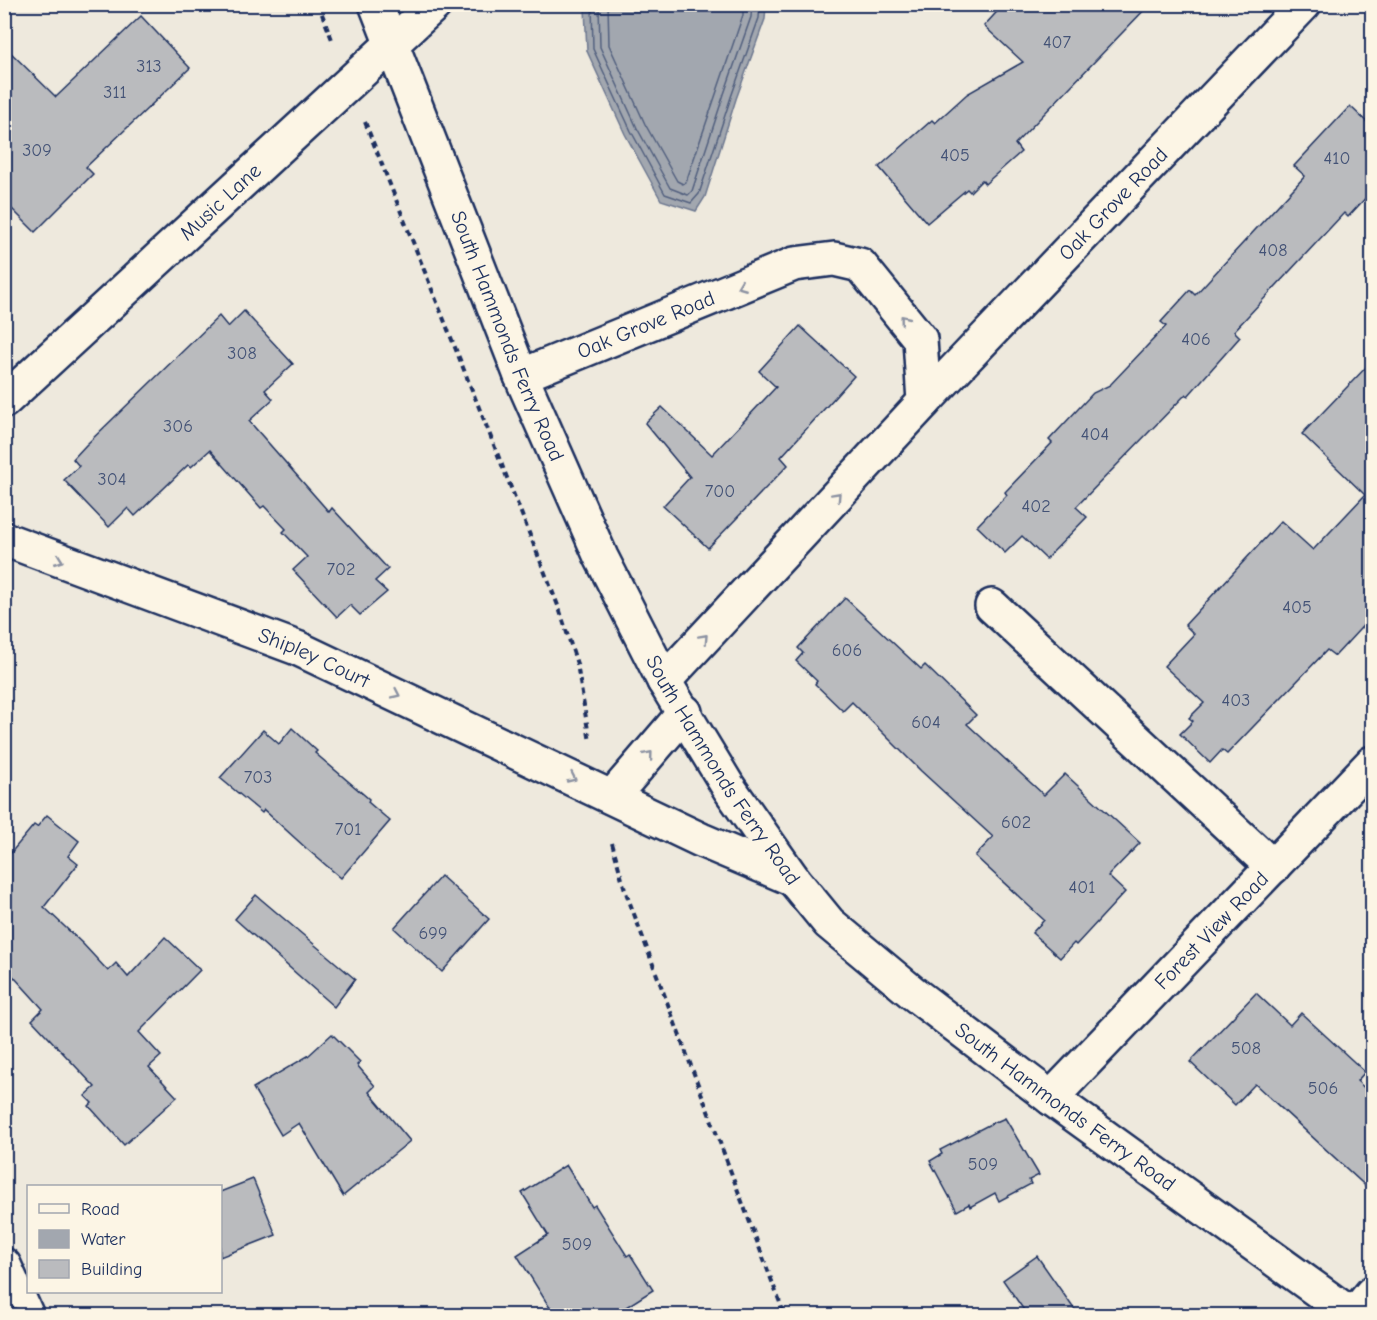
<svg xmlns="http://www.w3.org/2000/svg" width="1377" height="1320" font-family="'Comic Neue',sans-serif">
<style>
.water{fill:#a2a7af;stroke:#6c778f;stroke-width:1.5}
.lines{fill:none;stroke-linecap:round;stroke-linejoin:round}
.shore{stroke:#515f7e;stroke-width:1.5}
.building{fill:#babbbe;stroke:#1b2f5e;stroke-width:1.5}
.minor-casing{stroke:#1b2f5e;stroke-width:38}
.major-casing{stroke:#1b2f5e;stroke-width:38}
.path{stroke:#1b2f5e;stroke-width:4;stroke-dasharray:6 4.5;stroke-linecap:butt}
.minor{stroke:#fcf5e5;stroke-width:33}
.major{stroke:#fcf5e5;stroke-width:33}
.tram{stroke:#1b2f5e;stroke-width:1.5}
.oneway{stroke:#8c92a2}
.labels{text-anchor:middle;stroke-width:4.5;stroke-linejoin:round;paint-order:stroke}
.number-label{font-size:18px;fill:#435276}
.street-label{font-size:21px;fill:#1b2f5e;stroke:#fcf5e5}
</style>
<rect width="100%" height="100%" fill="#eee9dd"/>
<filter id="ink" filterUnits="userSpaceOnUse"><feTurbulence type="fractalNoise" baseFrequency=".0167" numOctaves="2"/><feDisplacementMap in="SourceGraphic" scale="12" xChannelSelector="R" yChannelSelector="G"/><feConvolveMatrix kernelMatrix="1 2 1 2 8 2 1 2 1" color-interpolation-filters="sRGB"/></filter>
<g filter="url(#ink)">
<!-- water -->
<path class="water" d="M 588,4 L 766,5 L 765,19 L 736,99 L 705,197 L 696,211 L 661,200 L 625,134 L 587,51 L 585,8 Z"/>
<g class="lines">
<!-- shore -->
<g class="shore">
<path d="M 592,4 L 593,49 L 631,131 L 665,194 L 691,203 L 699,194 L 731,97 L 759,18 L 760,4"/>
<path d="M 599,4 L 600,47 L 637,128 L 670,188 L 688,195 L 692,191 L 724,94 L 751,17 L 752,4"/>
<path d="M 608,4 L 609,45 L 645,124 L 677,181 L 683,184 L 686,182 L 743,15 L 743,4"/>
</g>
</g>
<!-- building -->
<g class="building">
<path d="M 1004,4 L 1150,4 L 1015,144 L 1021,152 L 985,184 L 982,180 L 970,192 L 967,189 L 927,223 L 879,167 L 932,120 L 935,123 L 967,94 L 1023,62 L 984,26 Z"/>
<path d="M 141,16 L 190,68 L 86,167 L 93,174 L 35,232 L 4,201 L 4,46 L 56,97 Z"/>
<path d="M 1350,106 L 1372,127 L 1372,191 L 1348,217 L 1344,213 L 1234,331 L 1240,337 L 1188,396 L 1186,394 L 1076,507 L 1087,517 L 1046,559 L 1022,536 L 1005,553 L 977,526 L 1007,495 L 1005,492 L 1052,443 L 1049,440 L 1093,393 L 1110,385 L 1166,326 L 1161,322 L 1190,290 L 1195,295 L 1305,176 L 1294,166 Z"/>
<path d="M 244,311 L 293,364 L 265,390 L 273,399 L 249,421 L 329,512 L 332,508 L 388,569 L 375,581 L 387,592 L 360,615 L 350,605 L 337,617 L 293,570 L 307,557 L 283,532 L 286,529 L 264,506 L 261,508 L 210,450 L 191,467 L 188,465 L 135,516 L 128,508 L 109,527 L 64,480 L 79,466 L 73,459 L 86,445 L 219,316 L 228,327 Z"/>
<path d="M 800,326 L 854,376 L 781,457 L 788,465 L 708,548 L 663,506 L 690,477 L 645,423 L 662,407 L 712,455 L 776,387 L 759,371 Z"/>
<path d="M 1372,361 L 1372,616 L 1335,656 L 1327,650 L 1227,754 L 1222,750 L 1210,763 L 1180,734 L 1193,721 L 1189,718 L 1204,703 L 1164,666 L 1194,634 L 1185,625 L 1281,521 L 1313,550 L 1365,495 L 1302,434 Z"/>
<path d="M 845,598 L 921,669 L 925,665 L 976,715 L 967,724 L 1044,795 L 1065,774 L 1140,843 L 1108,876 L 1125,892 L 1076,945 L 1074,943 L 1060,958 L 1032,933 L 1044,920 L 975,856 L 993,837 L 921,771 L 852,702 L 843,711 L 815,684 L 817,681 L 796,661 L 803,653 L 798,648 Z"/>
<path d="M 292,728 L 317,751 L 315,753 L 369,799 L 368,802 L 390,821 L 341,878 L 307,849 L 264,810 L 262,813 L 220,778 L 263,730 L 279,744 Z"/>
<path d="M 47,815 L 79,841 L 68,856 L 78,864 L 44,907 L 83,944 L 108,971 L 116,963 L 128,977 L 165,937 L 200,970 L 139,1032 L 161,1056 L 149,1067 L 177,1097 L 124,1145 L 89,1106 L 92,1103 L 85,1096 L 95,1087 L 32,1020 L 43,1009 L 4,966 L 4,861 L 34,825 L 37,827 Z"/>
<path d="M 441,876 L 489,919 L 442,972 L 394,928 Z"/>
<path d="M 256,895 L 355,979 L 334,1007 L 235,919 Z"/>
<path d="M 1256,993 L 1290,1025 L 1301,1013 L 1365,1072 L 1357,1081 L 1372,1095 L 1372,1192 L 1255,1084 L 1235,1105 L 1190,1062 Z"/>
<path d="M 332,1034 L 360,1062 L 357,1065 L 375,1086 L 369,1092 L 410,1141 L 343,1196 L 299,1123 L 281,1135 L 253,1088 L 308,1056 Z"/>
<path d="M 1005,1118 L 1039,1175 L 1029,1180 L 1031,1184 L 999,1201 L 995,1193 L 970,1207 L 969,1204 L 957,1211 L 930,1161 L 942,1154 L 940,1150 L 996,1121 L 996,1122 Z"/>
<path d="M 566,1165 L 592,1207 L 595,1205 L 627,1256 L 630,1254 L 653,1290 L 612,1316 L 555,1316 L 517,1255 L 548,1235 L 522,1193 Z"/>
<path d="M 253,1179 L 276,1235 L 220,1257 L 220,1192 Z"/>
<path d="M 1037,1256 L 1079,1316 L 1028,1316 L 1003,1280 Z"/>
</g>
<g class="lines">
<defs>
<g id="minor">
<path id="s1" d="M 376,4 L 521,376 L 601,557 L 664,681 L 729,788 L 793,879 L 829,923 L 913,993 L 1051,1098 L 1353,1316 L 1372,1293"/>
<path id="s2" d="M 521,376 L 794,264 L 834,259 L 860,265 L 920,339 L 924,402 L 664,681"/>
<path id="s3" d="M 4,401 L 435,4"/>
<path id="s4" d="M 924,402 L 1304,4"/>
<path id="s5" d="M 4,539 L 297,648 L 701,840 L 793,879"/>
<path d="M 992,606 L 1273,867"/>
<path d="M 612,797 L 685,712"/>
<path id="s6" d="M 1051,1098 L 1372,763"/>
</g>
<path id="major" d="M 4,1265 L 27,1316"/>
</defs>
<!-- minor casing -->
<use href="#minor" class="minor-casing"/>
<!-- major casing -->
<use href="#major" class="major-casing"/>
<!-- path -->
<g class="path">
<path d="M 318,4 L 333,42"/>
<path d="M 365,122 L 559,608 L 577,664 L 590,742"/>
<path d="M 612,843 L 625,890 L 785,1316"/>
</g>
<!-- minor -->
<use href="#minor" class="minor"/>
<!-- major -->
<use href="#major" class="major"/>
<!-- tram -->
<path class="tram" d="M 4,1304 L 35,1316"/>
</g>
<!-- one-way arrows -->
<defs><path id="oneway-chevron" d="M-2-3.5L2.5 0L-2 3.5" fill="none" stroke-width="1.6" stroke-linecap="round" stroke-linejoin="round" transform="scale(1.5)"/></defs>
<g class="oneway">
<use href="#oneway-chevron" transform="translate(741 286) rotate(158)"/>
<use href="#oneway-chevron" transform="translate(904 319) rotate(-129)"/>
<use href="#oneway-chevron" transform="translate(837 496) rotate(-47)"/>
<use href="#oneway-chevron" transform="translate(59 560) rotate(20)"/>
<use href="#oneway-chevron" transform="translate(704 638) rotate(-47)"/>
<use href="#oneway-chevron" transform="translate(396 694) rotate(25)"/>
<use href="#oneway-chevron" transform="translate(649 755) rotate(-50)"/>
<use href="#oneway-chevron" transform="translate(572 778) rotate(25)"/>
</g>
</g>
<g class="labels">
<!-- number labels -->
<g class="number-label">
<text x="1057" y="48">407</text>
<text x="149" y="72">313</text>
<text x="115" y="98">311</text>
<text x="37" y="156">309</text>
<text x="955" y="161">405</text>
<text x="1337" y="164">410</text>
<text x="1273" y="256">408</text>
<text x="1196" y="345">406</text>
<text x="242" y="359">308</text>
<text x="178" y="432">306</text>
<text x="1095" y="440">404</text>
<text x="112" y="485">304</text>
<text x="720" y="497">700</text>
<text x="1036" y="512">402</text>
<text x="341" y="575">702</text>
<text x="1297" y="613">405</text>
<text x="847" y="656">606</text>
<text x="1236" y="706">403</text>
<text x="926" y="728">604</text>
<text x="258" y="783">703</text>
<text x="1016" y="828">602</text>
<text x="348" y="835">701</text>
<text x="1082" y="893">401</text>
<text x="433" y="939">699</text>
<text x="1246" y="1054">508</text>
<text x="1323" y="1094">506</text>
<text x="983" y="1170">509</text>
<text x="577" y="1250">509</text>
</g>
<!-- street labels -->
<g class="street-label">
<text dy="7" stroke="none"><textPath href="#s3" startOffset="294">Music Lane</textPath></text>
<text dy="7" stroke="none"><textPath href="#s4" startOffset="274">Oak Grove Road</textPath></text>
<text dy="7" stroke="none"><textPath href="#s2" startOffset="135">Oak Grove Road</textPath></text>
<text dy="7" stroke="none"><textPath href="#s1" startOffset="357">South Hammonds Ferry Road</textPath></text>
<text dy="7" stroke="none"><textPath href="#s5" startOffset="332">Shipley Court</textPath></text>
<text dy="7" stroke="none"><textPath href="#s1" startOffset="843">South Hammonds Ferry Road</textPath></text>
<text dy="7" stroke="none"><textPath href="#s6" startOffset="232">Forest View Road</textPath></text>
<text dy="7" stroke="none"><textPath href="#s1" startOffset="1329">South Hammonds Ferry Road</textPath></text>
</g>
</g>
<!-- margin -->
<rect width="1377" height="1320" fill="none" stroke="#fcf5e5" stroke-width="24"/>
<rect x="12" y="12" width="1353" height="1296" fill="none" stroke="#1b2f5e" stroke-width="2" filter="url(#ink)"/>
<!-- legend -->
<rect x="27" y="1185" width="195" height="108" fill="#fcf5e5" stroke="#a2a6af" stroke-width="1.5"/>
<rect x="39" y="1204" width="30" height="9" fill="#fcf5e5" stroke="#a2a6af" stroke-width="1.5"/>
<text x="81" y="1215" font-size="18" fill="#1b2f5e">Road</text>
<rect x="39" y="1230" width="30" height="18" fill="#a2a7af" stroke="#a2a6af" stroke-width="1.5"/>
<text x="81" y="1245" font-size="18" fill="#1b2f5e">Water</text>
<rect x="39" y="1260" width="30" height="18" fill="#babbbe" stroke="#a2a6af" stroke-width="1.5"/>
<text x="81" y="1275" font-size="18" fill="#1b2f5e">Building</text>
</svg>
